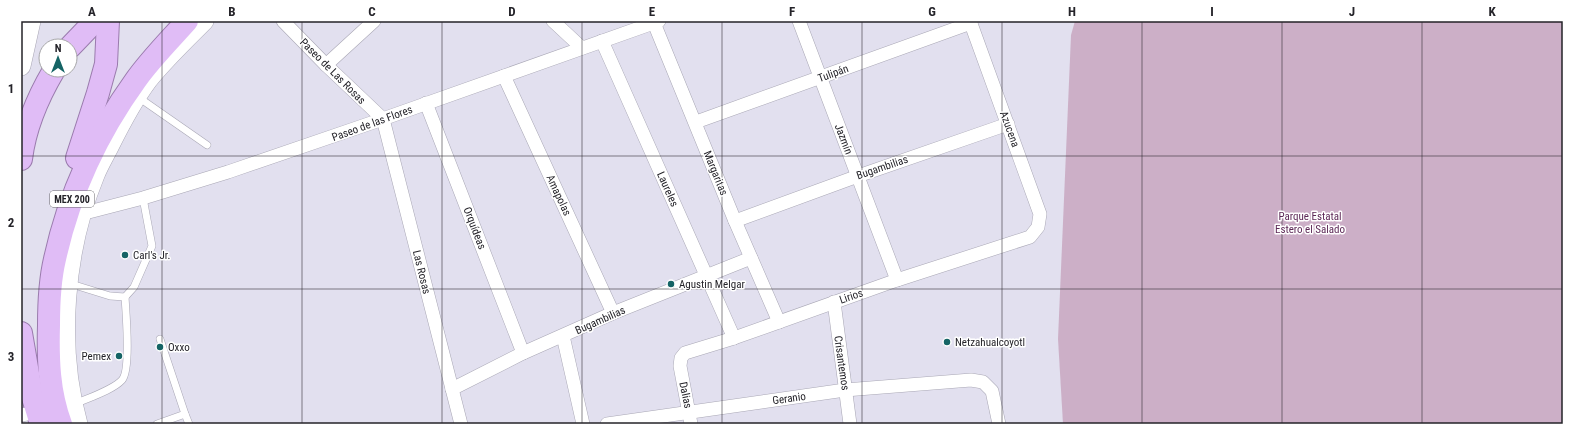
<svg xmlns="http://www.w3.org/2000/svg" width="1584" height="445" font-family="'Roboto Condensed',sans-serif">
<style>
.green{fill:#ccafc7}
.lines{fill:none;stroke-linecap:round;stroke-linejoin:round}
.service-casing{stroke:#a9a7b5;stroke-width:8}
.minor-casing{stroke:#a9a7b5;stroke-width:14}
.secondary-casing{stroke:#a9a7b5;stroke-width:20}
.trunk-casing{stroke:#9a7bad;stroke-width:24}
.service{stroke:#fff;stroke-width:7}
.minor{stroke:#fff;stroke-width:13}
.secondary{stroke:#fff;stroke-width:19}
.trunk{stroke:#e0bcf6;stroke-width:22}
.grid{fill:none;stroke:#242329;stroke-width:1;stroke-opacity:0.55}
.poi-dot{fill:#156465;stroke:#fff;stroke-width:1.5}
.labels{text-anchor:middle;stroke-width:3;stroke-linejoin:round;paint-order:stroke}
.shield{fill:#fff;stroke:#666569;stroke-width:1}
.shield-label{font-size:10px;font-weight:bold;fill:#242329}
.street-label{font-size:11px;fill:#242329;stroke:#fff}
.park-label{font-size:11px;fill:#5d2957;stroke:#fff}
.poi-label{font-size:11px;fill:#242329;stroke:#fff;text-anchor:start}
.neatline{fill:none;stroke:#242329;stroke-width:1.5}
.grid-label{font-size:13px;text-anchor:middle;font-weight:bold;fill:#242329}
</style>
<rect width="100%" height="100%" fill="#e2e0ef"/>
<!-- green -->
<path class="green" d="M 1075,21 L 1563,21 L 1563,424 L 1063,424 L 1058,339 L 1071,35 Z"/>
<g class="lines">
<defs>
<g id="service">
<path d="M 138,97 L 207,145"/>
<path d="M 68,283 L 110,296 L 125,297 L 134,287 L 152,246 L 143,198"/>
<path d="M 75,404 C 88,398 113,390 122,380 C 131,370 126,313 125,297"/>
<path d="M 185,414 L 189,424"/>
<path d="M 157,424 L 185,414 L 160,339"/>
</g>
<g id="minor">
<path d="M 283,21 L 326,65 L 383,119 L 461,424"/>
<path d="M 553,21 L 582,48"/>
<path d="M 799,21 L 897,280"/>
<path d="M 654,23 L 735,221 L 779,322"/>
<path d="M 602,41 L 734,338"/>
<path d="M 326,65 L 374,21"/>
<path d="M 504,76 L 613,313"/>
<path d="M 426,103 L 523,353"/>
<path d="M 696,122 L 971,23"/>
<path d="M 81,214 L 143,198 L 228,172 L 377,121 L 659,21"/>
<path d="M 735,221 L 858,176 L 1008,124"/>
<path d="M 834,302 L 850,424"/>
<path d="M 563,336 L 583,424"/>
<path d="M 452,389 L 523,353 L 613,313 L 751,258"/>
<path d="M 21,415 L 44,411"/>
<path d="M 607,424 L 845,390 L 971,380 L 983,382 L 992,391 L 999,424"/>
<path d="M 691,424 L 680,366 L 681,358 L 685,353 L 734,338 L 897,280 L 1030,237 L 1038,227 L 1040,214 L 970,21"/>
</g>
<g id="secondary">
<path d="M 21,66 L 31,21"/>
<path d="M 78,424 C 56,346 64,250 95,175 C 99,165 105,155 110,145 C 121,123 133,100 148,80 C 165,59 185,40 204,21"/>
</g>
<g id="trunk">
<path d="M 70,47 L 95,21"/>
<path d="M 77,158 L 98,93 L 106,64 L 108,21"/>
<path d="M 21,159 C 25,127 38,97 54,70"/>
<path d="M 21,333 L 31,391 L 41,424"/>
<path d="M 61,424 C 49,392 48,359 49,325 C 49,304 50,280 55,259 C 69,195 97,134 136,80 C 151,59 170,40 187,21"/>
</g>
</defs>
<!-- service casing -->
<use href="#service" class="service-casing"/>
<!-- minor casing -->
<use href="#minor" class="minor-casing"/>
<!-- secondary casing -->
<use href="#secondary" class="secondary-casing"/>
<!-- trunk casing -->
<use href="#trunk" class="trunk-casing"/>
<!-- service -->
<use href="#service" class="service"/>
<!-- minor -->
<use href="#minor" class="minor"/>
<!-- secondary -->
<use href="#secondary" class="secondary"/>
<!-- trunk -->
<use href="#trunk" class="trunk"/>
</g>
<!-- grid -->
<path class="grid" d="M 162,21 L 162,424M 302,21 L 302,424M 442,21 L 442,424M 582,21 L 582,424M 722,21 L 722,424M 862,21 L 862,424M 1002,21 L 1002,424M 1142,21 L 1142,424M 1282,21 L 1282,424M 1422,21 L 1422,424M 21,156 L 1563,156M 21,289 L 1563,289"/>
<!-- markers -->
<g class="poi-dot">
<circle cx="125" cy="255" r="4"/>
<circle cx="671" cy="284" r="4"/>
<circle cx="947" cy="342" r="4"/>
<circle cx="160" cy="347" r="4"/>
<circle cx="119" cy="356" r="4"/>
</g>
<g class="labels">
<!-- shield labels -->
<rect class="shield" x="50" y="191" width="44" height="16" rx="3"/>
<g class="shield-label">
<text x="72" y="203">MEX 200</text>
</g>
<!-- street labels -->
<g class="street-label">
<text transform="translate(333 71) rotate(45)" y="4">Paseo de Las Rosas</text>
<text transform="translate(833 73) rotate(-20)" y="4">Tulipán</text>
<text transform="translate(372 123) rotate(-20)" y="4">Paseo de las Flores</text>
<text transform="translate(1010 129) rotate(70)" y="4">Azucena</text>
<text transform="translate(844 139) rotate(69)" y="4">Jazmín</text>
<text transform="translate(882 167) rotate(-19)" y="4">Bugambilias</text>
<text transform="translate(716 173) rotate(68)" y="4">Margaritas</text>
<text transform="translate(668 189) rotate(66)" y="4">Laureles</text>
<text transform="translate(559 195) rotate(65)" y="4">Amapolas</text>
<text transform="translate(475 228) rotate(69)" y="4">Orquídeas</text>
<text transform="translate(422 272) rotate(76)" y="4">Las Rosas</text>
<text transform="translate(851 296) rotate(-19)" y="4">Lirios</text>
<text transform="translate(600 320) rotate(-24)" y="4">Bugambilias</text>
<text transform="translate(842 363) rotate(82)" y="4">Crisantemos</text>
<text transform="translate(686 395) rotate(78)" y="4">Dalias</text>
<text transform="translate(789 398) rotate(-8)" y="4">Geranio</text>
</g>
<!-- park labels -->
<g class="park-label">
<text x="1310" y="220">Parque Estatal<tspan x="1310" dy="13">Estero el Salado</tspan></text>
</g>
<!-- poi labels -->
<g class="poi-label">
<text x="133" y="259">Carl's Jr.</text>
<text x="679" y="288">Agustin Melgar</text>
<text x="955" y="346">Netzahualcoyotl</text>
<text x="168" y="351">Oxxo</text>
<text x="111" y="360" text-anchor="end">Pemex</text>
</g>
</g>
<!-- border -->
<rect width="1584" height="445" fill="none" stroke="#ffffff" stroke-width="44"/>
<!-- north arrow -->
<g transform="translate(58 58)"><circle r="19" fill="#ffffff" stroke="#a7a7a9"/>
<path d="M0-3L7 15L0 10L-7 15Z" fill="#156465"/>
<text y="-6" font-size="11" font-weight="bold" text-anchor="middle" fill="#242329">N</text>
</g>
<rect x="22" y="22" width="1540" height="401" class="neatline"/>
<g class="grid-label">
<text x="92" y="16">A</text>
<text x="232" y="16">B</text>
<text x="372" y="16">C</text>
<text x="512" y="16">D</text>
<text x="652" y="16">E</text>
<text x="792" y="16">F</text>
<text x="932" y="16">G</text>
<text x="1072" y="16">H</text>
<text x="1212" y="16">I</text>
<text x="1352" y="16">J</text>
<text x="1492" y="16">K</text>
<text x="11" y="93">1</text>
<text x="11" y="227">2</text>
<text x="11" y="361">3</text>
</g>
</svg>
